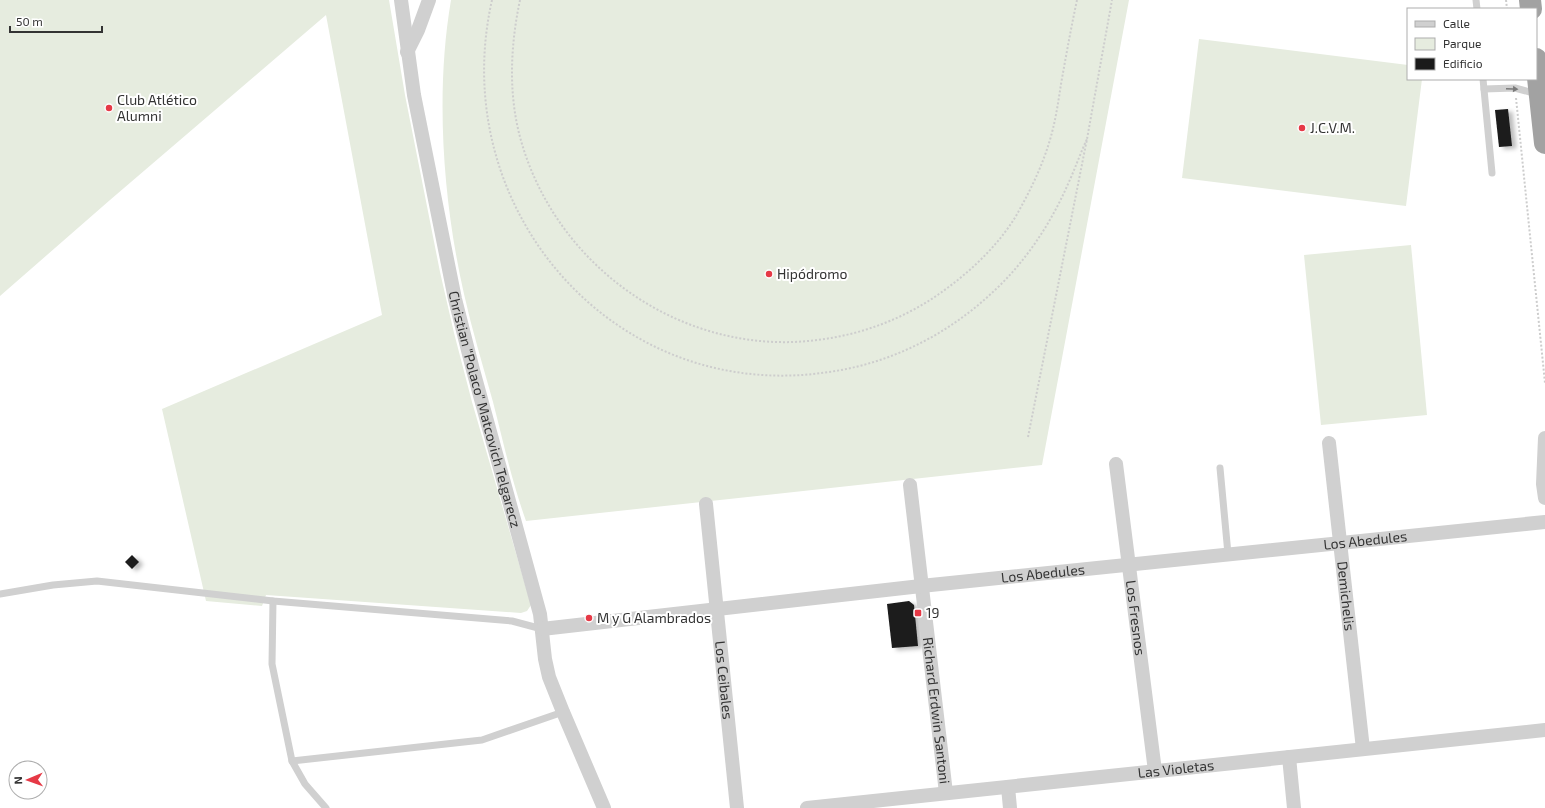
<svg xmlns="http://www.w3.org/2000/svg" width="1545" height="808" font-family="'Exo 2',sans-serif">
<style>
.green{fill:#e6ecdf}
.building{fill:#1a1a1a;filter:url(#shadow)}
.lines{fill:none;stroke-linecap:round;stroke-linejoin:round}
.path{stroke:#cdcdcd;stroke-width:2;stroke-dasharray:2 2;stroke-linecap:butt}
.service{stroke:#d0d0d0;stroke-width:7}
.minor{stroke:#d0d0d0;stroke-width:14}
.trunk{stroke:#a2a2a2;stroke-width:22}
.oneway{fill:#7a7a7a}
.poi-dot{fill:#e63946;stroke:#fff;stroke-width:1.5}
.labels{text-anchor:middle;stroke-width:4;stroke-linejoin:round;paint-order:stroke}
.poi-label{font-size:14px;fill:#333;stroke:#fff;text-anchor:start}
.street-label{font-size:14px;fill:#333;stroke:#fff}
</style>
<defs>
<filter id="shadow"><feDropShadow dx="4.5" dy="2.5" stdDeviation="2" flood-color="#0004"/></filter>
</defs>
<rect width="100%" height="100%" fill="#fff"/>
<!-- green -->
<g class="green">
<path d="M 0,0 L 389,0 L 405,95 L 440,272 L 454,333 L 472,402 L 531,605 L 527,611 L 521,613 L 266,595 L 262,606 L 206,601 L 162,409 L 382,315 L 326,15 L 110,200 L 0,296 Z"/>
<path d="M 451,0 L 1129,0 L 1042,465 L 526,521 C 512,482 503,441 493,402 C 483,366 472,330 464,294 C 443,201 435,94 451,0 Z"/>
<path d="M 1199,39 L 1408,65 L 1408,79 L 1422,79 L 1406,206 L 1182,178 Z"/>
<path d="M 1411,245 L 1427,415 L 1321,425 L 1304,255 Z"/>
</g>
<!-- building -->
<g class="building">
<path d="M 1508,109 L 1512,146 L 1499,147 L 1495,110 Z"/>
<path d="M 132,555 L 139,562 L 132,569 L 125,562 Z"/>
<path d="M 909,601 L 914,605 L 918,646 L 892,648 L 887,604 Z"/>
</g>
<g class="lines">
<!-- path -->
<g class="path">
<path d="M 492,0 C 445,208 614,405 829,372 C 892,363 949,334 995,290 C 1026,261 1051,223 1068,184 C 1075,169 1080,154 1087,139"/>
<path d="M 520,0 C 510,47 508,98 522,144 C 557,262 670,346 793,342 C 845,340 896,324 939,294 C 969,273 997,247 1016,216 C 1029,193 1041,169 1049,143 C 1055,124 1058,104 1061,84 C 1066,56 1071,28 1077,0"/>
<path d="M 1506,0 L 1507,9"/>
<path d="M 1516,98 L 1545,383"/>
<path d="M 1028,437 L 1087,139 L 1112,0"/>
</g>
<!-- service -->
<g class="service">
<path d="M 1476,0 L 1477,9"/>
<path d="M 1483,79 L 1492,173"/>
<path d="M 1484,89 L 1515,88 L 1537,94"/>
<path d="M 1220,468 L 1228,554"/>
<path d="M 0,594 L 53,585 L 97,581 L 273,601 L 512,621 L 542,629"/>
<path d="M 273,601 L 272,664 L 292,761 L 305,784 L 326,808"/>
<path d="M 292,761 L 482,740 L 563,712"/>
</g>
<!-- minor -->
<g class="minor">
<path id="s1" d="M 401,0 L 414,95 L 455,299 L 473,370 L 540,614 L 545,659 L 549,677 L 563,712 L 604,808"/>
<path d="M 407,52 L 418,30 L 429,0"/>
<path d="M 1545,438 L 1543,484 L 1545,498"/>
<path id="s2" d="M 1329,443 L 1363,749"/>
<path id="s3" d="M 1116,464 L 1155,771"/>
<path id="s4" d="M 910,485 L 946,793"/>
<path id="s5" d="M 706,504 L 737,808"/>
<path id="s6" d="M 542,629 L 921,586 L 1545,522"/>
<path d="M 1289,757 L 1294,808"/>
<path d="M 1008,787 L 1010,808"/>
<path id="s7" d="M 807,808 L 1545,730"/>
</g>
<!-- trunk -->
<g class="trunk">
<path d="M 1530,0 L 1531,9"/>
<path d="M 1536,59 L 1545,143"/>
</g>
</g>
<!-- one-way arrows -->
<defs><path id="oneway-solid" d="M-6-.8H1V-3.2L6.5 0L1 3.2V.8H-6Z"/></defs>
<use class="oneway" href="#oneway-solid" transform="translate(1512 89) rotate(3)"/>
<!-- markers -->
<g class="poi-dot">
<circle cx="109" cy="108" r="4"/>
<circle cx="1302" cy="128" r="4"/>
<circle cx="769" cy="274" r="4"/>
<rect x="914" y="609" width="8" height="8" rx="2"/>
<circle cx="589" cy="618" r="4"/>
</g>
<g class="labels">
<!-- poi labels -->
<g class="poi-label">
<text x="117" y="105">Club Atlético<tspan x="117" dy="16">Alumni</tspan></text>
<text x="1310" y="133">J.C.V.M.</text>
<text x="777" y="279">Hipódromo</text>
<text x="926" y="618">19</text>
<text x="597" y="623">M y G Alambrados</text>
</g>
<!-- street labels -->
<g class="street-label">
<text dy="5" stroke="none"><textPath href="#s1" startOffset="418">Christian "Polaco" Matcovich Telgarecz</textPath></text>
<text dy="5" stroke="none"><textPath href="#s6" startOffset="828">Los Abedules</textPath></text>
<text dy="5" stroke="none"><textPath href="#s6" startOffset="504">Los Abedules</textPath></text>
<text dy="5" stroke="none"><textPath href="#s2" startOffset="154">Demichelis</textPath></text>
<text dy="5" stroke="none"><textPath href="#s3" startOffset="155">Los Fresnos</textPath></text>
<text dy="5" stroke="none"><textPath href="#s5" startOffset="177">Los Ceibales</textPath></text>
<text dy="5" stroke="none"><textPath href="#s4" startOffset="227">Richard Erdwin Santoni</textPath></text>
<text dy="5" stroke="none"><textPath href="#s7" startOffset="371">Las Violetas</textPath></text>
</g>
</g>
<!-- legend -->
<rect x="1407" y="8" width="130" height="72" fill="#ffffff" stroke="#adadad"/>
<rect x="1415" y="21" width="20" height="6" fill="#d0d0d0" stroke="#adadad"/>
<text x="1443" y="28" font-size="12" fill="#333333">Calle</text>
<rect x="1415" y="38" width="20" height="12" fill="#e6ecdf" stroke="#adadad"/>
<text x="1443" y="48" font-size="12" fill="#333333">Parque</text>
<rect x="1415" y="58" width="20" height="12" fill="#1a1a1a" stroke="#adadad"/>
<text x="1443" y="68" font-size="12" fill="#333333">Edificio</text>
<!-- north arrow -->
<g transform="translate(28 780) rotate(268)"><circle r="19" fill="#ffffff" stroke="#adadad"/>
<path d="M0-3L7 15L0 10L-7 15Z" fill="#e63946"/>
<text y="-6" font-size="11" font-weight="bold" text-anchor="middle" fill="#333333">N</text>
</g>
<!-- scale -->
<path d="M10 26v6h92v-6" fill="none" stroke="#333333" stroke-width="2"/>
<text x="16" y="26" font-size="12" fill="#333333" stroke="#ffffff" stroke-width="3" paint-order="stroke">50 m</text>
</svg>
